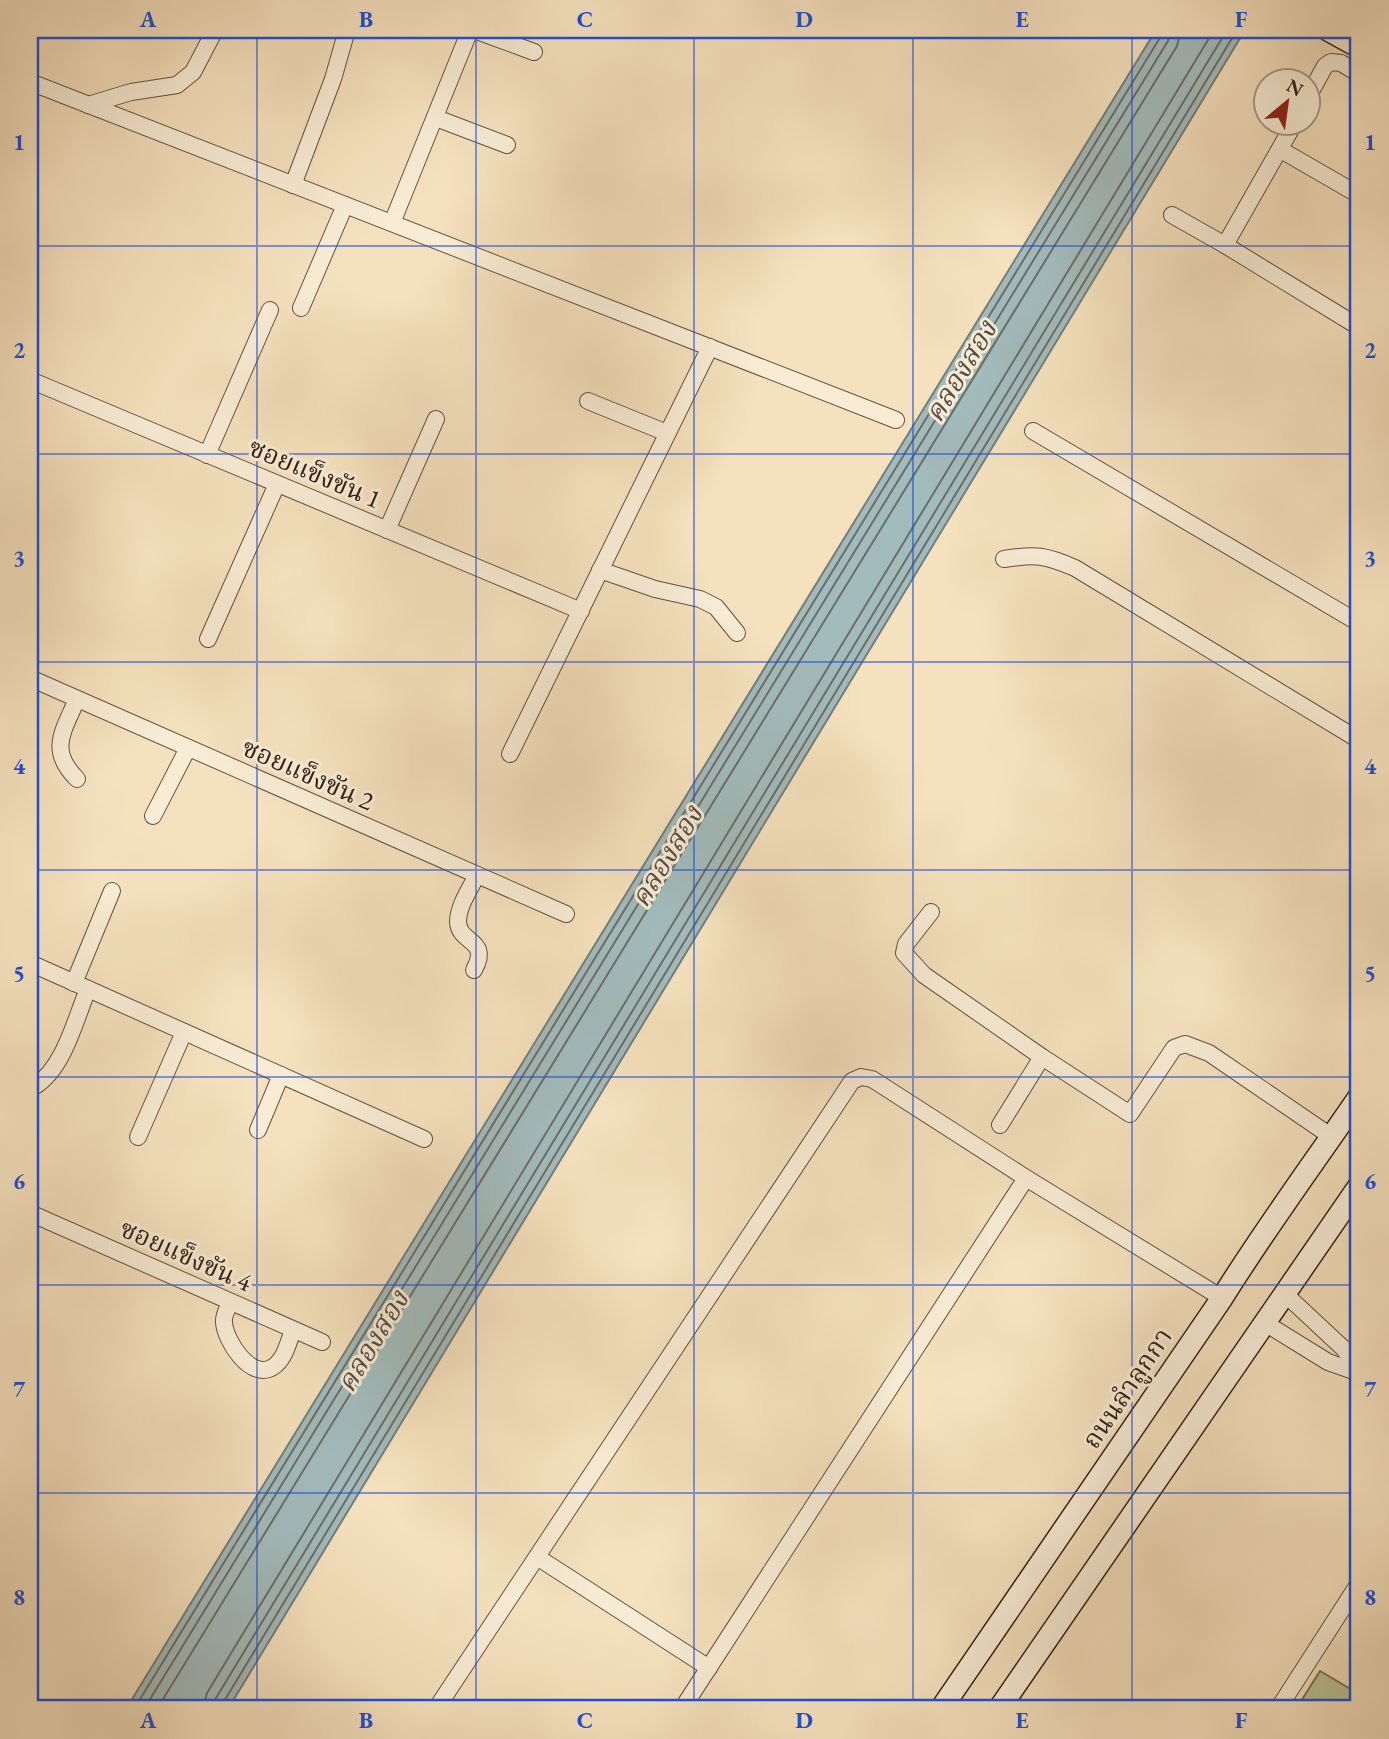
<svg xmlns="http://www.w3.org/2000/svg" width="1389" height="1739" font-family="'EB Garamond','Noto Serif Thai',serif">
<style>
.green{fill:#b9c394;stroke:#767255;stroke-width:2}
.water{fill:#a2bbbc;stroke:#767d7a;stroke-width:2}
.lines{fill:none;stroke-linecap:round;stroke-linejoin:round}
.shore{stroke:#6b6e69;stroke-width:2}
.street-casing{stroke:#645040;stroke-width:18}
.secondary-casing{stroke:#342016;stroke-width:24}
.street{stroke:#f8ecd5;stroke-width:16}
.secondary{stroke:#f8ecd5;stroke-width:21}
.grid{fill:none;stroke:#1d4ed8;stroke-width:2;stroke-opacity:0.55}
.labels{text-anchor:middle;stroke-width:6;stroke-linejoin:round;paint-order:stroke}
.street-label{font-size:26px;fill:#342016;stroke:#f8ecd5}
.water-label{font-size:28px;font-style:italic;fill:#554e48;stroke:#f8ecd5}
.neatline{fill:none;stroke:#1d4ed8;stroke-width:2.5}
.grid-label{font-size:23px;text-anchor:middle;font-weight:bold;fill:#1d4ed8}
</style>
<rect width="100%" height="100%" fill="#f5e1be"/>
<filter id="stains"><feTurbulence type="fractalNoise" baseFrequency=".00286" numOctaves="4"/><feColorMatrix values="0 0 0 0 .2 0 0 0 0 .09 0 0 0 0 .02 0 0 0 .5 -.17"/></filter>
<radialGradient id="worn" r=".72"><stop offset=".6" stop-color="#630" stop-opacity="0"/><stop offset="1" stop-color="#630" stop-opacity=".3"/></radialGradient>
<!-- green -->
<path class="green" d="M 1320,1671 L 1359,1694 L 1359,1709 L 1296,1709 Z"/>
<!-- water -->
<path class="water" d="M 1156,30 L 1245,30 L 228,1709 L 126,1709 Z"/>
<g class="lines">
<!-- shore -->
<g class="shore">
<path d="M 134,1709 L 1161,36 L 1162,30"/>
<path d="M 144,1709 L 1168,41 L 1171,30"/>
<path d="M 157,1709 L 1177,46 L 1181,30"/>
<path d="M 203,1709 L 207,1693 L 1214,30"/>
<path d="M 213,1709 L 216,1698 L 1227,30"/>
<path d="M 222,1709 L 223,1703 L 1237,30"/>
</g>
<defs>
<g id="street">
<path d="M 474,30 L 534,52"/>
<path d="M 30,82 L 896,420"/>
<path d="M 1308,97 L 1325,66 L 1331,62 L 1341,63 L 1359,74"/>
<path d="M 88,105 L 131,92 L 177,85 L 193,72 L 215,30"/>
<path d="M 436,118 L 507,145"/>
<path d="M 1295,122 L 1225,245 L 1359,327"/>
<path d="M 1281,150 L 1359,195"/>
<path d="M 293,185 L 333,79 L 347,30"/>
<path d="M 1172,215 L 1225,245"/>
<path d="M 392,223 L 470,30"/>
<path d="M 301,308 L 345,205"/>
<path d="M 30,380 L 581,611"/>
<path d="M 588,401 L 667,433"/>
<path d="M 1033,431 L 1359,623"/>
<path d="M 207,455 L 270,310"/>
<path d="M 387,530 L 436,419"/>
<path d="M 1004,559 C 1036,554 1045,555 1075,568 L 1359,740"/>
<path d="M 600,570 L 655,589 L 700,599 L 716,607 L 737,633"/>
<path d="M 208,639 L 277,484"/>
<path d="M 30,678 L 566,914"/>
<path d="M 510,754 L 710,347"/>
<path d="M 77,779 C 48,750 63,732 77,699"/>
<path d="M 153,816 L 188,748"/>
<path d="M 931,912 L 906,944 L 904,953 L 924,975 L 1042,1057 L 1130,1114 L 1174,1048 L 1185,1044 L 1209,1053 L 1332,1137"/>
<path d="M 30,963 L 424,1139"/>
<path d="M 474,970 C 491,939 459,944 458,922 C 458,906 470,889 477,875"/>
<path d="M 74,983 L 112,891"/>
<path d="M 35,1086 C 64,1068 75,1020 88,989"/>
<path d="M 1000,1125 L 1042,1057"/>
<path d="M 258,1130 L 281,1075"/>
<path d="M 138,1137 L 184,1032"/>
<path d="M 30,1213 L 322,1342"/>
<path d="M 1285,1294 L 1344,1349 L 1359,1370"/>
<path d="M 230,1302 C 228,1308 223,1316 224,1322 C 225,1341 251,1381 273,1367 C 285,1359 288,1343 293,1330"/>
<path d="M 1265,1323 L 1328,1362 L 1359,1373"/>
<path d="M 537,1557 L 709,1668"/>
<path d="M 1002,1703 L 1025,1709"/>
<path d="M 30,1708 L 33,1709"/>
<path d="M 436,1709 L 852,1081 L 861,1077 L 872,1079 L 1026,1178 L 1222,1298"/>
<path d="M 682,1709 L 1026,1178"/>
<path d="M 1278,1709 L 1359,1583"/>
</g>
<g id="secondary">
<path d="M 1328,30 L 1359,47"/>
<path d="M 941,1709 L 1222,1298 C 1265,1229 1313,1164 1359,1097"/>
<path d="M 999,1709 L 1359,1186"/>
</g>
</defs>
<!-- street casing -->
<use href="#street" class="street-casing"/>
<!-- secondary casing -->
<use href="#secondary" class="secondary-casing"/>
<!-- street -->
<use href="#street" class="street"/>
<!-- secondary -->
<use href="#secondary" class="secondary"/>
</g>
<!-- grid -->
<path class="grid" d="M 257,30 L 257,1709M 476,30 L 476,1709M 694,30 L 694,1709M 913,30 L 913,1709M 1132,30 L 1132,1709M 30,246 L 1359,246M 30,454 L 1359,454M 30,662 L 1359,662M 30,870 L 1359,870M 30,1077 L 1359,1077M 30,1285 L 1359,1285M 30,1493 L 1359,1493"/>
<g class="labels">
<!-- street labels -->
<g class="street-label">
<text transform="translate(315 473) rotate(23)" y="9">ซอยแข็งขัน 1</text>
<text transform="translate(308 774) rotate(24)" y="9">ซอยแข็งขัน 2</text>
<text transform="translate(186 1255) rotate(24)" y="9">ซอยแข็งขัน 4</text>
<text transform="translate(1127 1388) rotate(-56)" y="9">ถนนลำลูกกา</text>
</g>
<!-- water labels -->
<g class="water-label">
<text transform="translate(960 371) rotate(-59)" y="10">คลองสอง</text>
<text transform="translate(666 856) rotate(-59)" y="10">คลองสอง</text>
<text transform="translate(372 1341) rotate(-59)" y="10">คลองสอง</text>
</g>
</g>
<!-- margin -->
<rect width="1389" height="1739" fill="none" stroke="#f5e1be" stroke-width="77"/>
<!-- north arrow -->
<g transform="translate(1287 102) rotate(29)"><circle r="33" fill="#f8ecd5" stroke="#aa9a89" stroke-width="2"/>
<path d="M0-5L12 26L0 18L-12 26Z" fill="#8f2418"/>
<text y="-10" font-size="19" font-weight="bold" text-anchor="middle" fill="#342016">N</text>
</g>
<rect x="38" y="38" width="1312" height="1662" class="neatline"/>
<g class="grid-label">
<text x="148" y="27">A</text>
<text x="366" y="27">B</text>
<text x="585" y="27">C</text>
<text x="804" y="27">D</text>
<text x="1022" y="27">E</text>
<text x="1241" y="27">F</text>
<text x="19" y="150">1</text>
<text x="1370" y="150">1</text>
<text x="19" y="358">2</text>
<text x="1370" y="358">2</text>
<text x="19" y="566">3</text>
<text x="1370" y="566">3</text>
<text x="19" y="774">4</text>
<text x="1370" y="774">4</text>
<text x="19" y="981">5</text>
<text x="1370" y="981">5</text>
<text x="19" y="1189">6</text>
<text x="1370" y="1189">6</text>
<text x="19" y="1397">7</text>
<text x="1370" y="1397">7</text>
<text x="19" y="1605">8</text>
<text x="1370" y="1605">8</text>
<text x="148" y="1728">A</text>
<text x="366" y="1728">B</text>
<text x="585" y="1728">C</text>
<text x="804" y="1728">D</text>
<text x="1022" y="1728">E</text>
<text x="1241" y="1728">F</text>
</g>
<rect width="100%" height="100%" filter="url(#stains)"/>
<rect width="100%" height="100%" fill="url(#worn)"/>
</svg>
